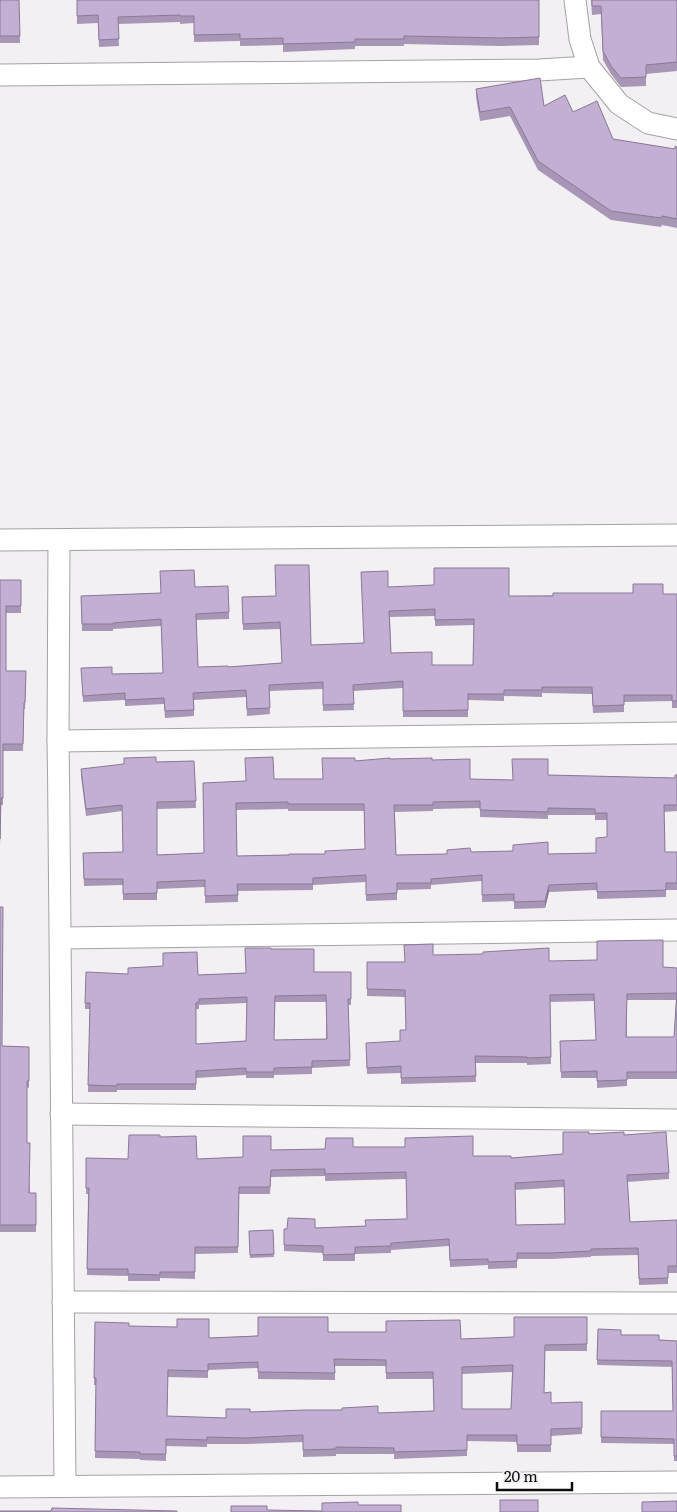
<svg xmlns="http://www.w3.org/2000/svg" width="677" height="1512" font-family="Literata,serif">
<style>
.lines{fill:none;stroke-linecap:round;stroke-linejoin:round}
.minor-casing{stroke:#a4a2a5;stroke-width:23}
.minor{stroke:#fff;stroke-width:21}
.wall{fill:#a896b6;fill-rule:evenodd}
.shaded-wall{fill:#887a94}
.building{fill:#c3aed4;stroke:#887a94;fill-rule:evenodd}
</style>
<rect width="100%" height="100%" fill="#f2f0f3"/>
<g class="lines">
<defs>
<g id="minor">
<path d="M 575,0 L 580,39 L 589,67 L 619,104 L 648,123 L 677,129"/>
<path d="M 0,75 L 539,70 L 589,67"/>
<path d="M 0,540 L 677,535"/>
<path d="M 58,741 L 59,540"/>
<path d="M 61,938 L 677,930"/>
<path d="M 61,1114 L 677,1120"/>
<path d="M 63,1302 L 677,1303"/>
<path d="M 65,1486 C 62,1237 62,989 58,741 L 677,733"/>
<path d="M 0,1487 L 677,1482"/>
</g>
</defs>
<!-- minor casing -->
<use href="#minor" class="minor-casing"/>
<!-- minor -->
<use href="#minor" class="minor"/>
</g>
<!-- wall -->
<g class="wall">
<path d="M 0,0 L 19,0 L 20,43 L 0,43 Z"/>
<path d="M 77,0 L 539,0 L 539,45 L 502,46 L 404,44 L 404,46 L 355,46 L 355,49 L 283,52 L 283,45 L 240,46 L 240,41 L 194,42 L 194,23 L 180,24 L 180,22 L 118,24 L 119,46 L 99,47 L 98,23 L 77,24 Z"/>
<path d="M 591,0 L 677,0 L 677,71 L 646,74 L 646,86 L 621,87 L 611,74 L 603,60 L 601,14 L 592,15 Z"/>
<path d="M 476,89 L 573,112 L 613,139 L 675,149 L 677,147 L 677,228 L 662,225 L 661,227 L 611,220 L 538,170 L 510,116 L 480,121 L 476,97 Z"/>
<path d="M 0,580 L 21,580 L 21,613 L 6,613 L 6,671 L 26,671 L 25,709 L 24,709 L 23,751 L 3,751 L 3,805 L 1,805 L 0,846 Z"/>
<path d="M 195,587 L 229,612 L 229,619 L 196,620 L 198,667 L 228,667 L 282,663 L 280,629 L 243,630 L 242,597 L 276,596 L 311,645 L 364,643 L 388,587 L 509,596 L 677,594 L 677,708 L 672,708 L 672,701 L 624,702 L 624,712 L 593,713 L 592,694 L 542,693 L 542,697 L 504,696 L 504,701 L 468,700 L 468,717 L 403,717 L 403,688 L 353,691 L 354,710 L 323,711 L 323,689 L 269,691 L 270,714 L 247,716 L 246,697 L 194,700 L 194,716 L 165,718 L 164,704 L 125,706 L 125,700 L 83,702 L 81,668 L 112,674 L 163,673 L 161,626 L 113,629 L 113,631 L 82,631 L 81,596 L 160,593 ZM 435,616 L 435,626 L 474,625 L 473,665 L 432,665 L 391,653 L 390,617 Z"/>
<path d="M 390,759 L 432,760 L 470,779 L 513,780 L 548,775 L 675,778 L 677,775 L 677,811 L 664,812 L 665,852 L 677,852 L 677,890 L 666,890 L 666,897 L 597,899 L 597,890 L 549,892 L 545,908 L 514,909 L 514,901 L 482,902 L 482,881 L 431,885 L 431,889 L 397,890 L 397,900 L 366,901 L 366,882 L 313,885 L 313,890 L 238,891 L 238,902 L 205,903 L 205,887 L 157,889 L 157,900 L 123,900 L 123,885 L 84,886 L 83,853 L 123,852 L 122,811 L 86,816 L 81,776 L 81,769 L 156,762 L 194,761 L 196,808 L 157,809 L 157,855 L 204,853 L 246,781 L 274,779 L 322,779 L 355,761 ZM 480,808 L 480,817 L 548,819 L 548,815 L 595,815 L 595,820 L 607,820 L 607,837 L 596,853 L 548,854 L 471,852 L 447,854 L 396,855 L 395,812 L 433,811 L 433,809 ZM 288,809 L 288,811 L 364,811 L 365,849 L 325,854 L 237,856 L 236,810 Z"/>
<path d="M 0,907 L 2,1046 L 29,1047 L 29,1088 L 27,1087 L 27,1143 L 30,1193 L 36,1193 L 36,1232 L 0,1232 Z"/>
<path d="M 271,949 L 314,972 L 351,972 L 351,1005 L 348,1005 L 350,1066 L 312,1068 L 312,1074 L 274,1075 L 274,1078 L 246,1078 L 246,1075 L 196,1078 L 196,1090 L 117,1090 L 117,1092 L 88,1092 L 90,1009 L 85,1009 L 85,1003 L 128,974 L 128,968 L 198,975 L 246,973 ZM 275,1002 L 326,1002 L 326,1039 L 274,1040 ZM 247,1003 L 246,1041 L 196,1044 L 196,1009 L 199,1009 L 199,1005 Z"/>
<path d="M 433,955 L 677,968 L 677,1079 L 627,1079 L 627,1086 L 597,1088 L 597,1078 L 561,1078 L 560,1041 L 596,1040 L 594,1001 L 550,1002 L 551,1064 L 527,1065 L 527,1063 L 475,1063 L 476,1082 L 401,1084 L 401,1073 L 367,1074 L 366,1050 L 400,1041 L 406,1030 L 405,997 L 367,996 L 367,962 L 404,962 ZM 627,1000 L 676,1000 L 674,1037 L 627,1037 Z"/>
<path d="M 589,1134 L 624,1135 L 669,1173 L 669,1179 L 627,1182 L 630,1222 L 677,1220 L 677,1273 L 668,1273 L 668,1284 L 639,1285 L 638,1255 L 591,1256 L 591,1257 L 551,1259 L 517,1259 L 517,1268 L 488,1269 L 488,1265 L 450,1267 L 449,1246 L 391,1250 L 391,1253 L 355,1254 L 355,1261 L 323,1261 L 323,1253 L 284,1251 L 284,1229 L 366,1226 L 407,1219 L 406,1179 L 325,1181 L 325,1176 L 271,1177 L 270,1194 L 239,1194 L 238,1253 L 195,1254 L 195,1279 L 160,1278 L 160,1281 L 128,1281 L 128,1276 L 87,1275 L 88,1194 L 86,1194 L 86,1158 L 128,1159 L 160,1137 L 197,1159 L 243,1157 L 271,1150 L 325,1149 L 353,1147 L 473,1156 L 511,1158 L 563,1154 ZM 564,1187 L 565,1224 L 516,1225 L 515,1190 Z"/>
<path d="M 273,1230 L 274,1257 L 250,1258 L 249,1231 Z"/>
<path d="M 587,1317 L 587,1351 L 545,1351 L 544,1393 L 551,1403 L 582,1402 L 582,1434 L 551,1436 L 551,1452 L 517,1452 L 517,1442 L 467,1441 L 467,1456 L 394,1459 L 394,1454 L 336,1454 L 336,1456 L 303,1457 L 303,1442 L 246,1444 L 207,1444 L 207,1447 L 166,1446 L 166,1461 L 140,1460 L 140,1459 L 95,1458 L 96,1385 L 94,1385 L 95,1322 L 129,1326 L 209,1338 L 328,1332 L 461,1339 L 514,1337 ZM 335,1366 L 386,1366 L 386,1379 L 433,1379 L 434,1411 L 378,1413 L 250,1412 L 226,1418 L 167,1416 L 168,1377 L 208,1378 L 208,1370 L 258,1368 L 258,1379 L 335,1380 ZM 512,1372 L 511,1409 L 462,1409 L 462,1374 Z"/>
<path d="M 598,1329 L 621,1335 L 659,1340 L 677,1341 L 677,1461 L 674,1461 L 674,1444 L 601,1443 L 601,1411 L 673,1411 L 672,1367 L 597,1365 Z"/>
</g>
<!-- shaded-wall -->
<path class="shaded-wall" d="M 549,885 L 549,892 L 545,908 L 545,901 Z"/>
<!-- building -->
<g class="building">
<path d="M 0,0 L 19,0 L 20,36 L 0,36 Z"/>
<path d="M 77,0 L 539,0 L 539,37 L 502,38 L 404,36 L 404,39 L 355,39 L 355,42 L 283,44 L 283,38 L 240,39 L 240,34 L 194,35 L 194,16 L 180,16 L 180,15 L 118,17 L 119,39 L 99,40 L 98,15 L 77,16 Z"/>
<path d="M 592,0 L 677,0 L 677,62 L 646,65 L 646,77 L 621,78 L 611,66 L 603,51 L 601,6 L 592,6 Z"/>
<path d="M 540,78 L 544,106 L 565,95 L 573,112 L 597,101 L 613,139 L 675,149 L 675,146 L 677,147 L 677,219 L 662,216 L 661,218 L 611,211 L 538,161 L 510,107 L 480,112 L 476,89 Z"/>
<path d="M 275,565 L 309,565 L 311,645 L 364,643 L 361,572 L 388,571 L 388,587 L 434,585 L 434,568 L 509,568 L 509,596 L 553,596 L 553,593 L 633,593 L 633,584 L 663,584 L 663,594 L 677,594 L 677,701 L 672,701 L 672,695 L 624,695 L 624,705 L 593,706 L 592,687 L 542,687 L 542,690 L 504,690 L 504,694 L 468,694 L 468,710 L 403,711 L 403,681 L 353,685 L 354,704 L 323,705 L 323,682 L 269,685 L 270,708 L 247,709 L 246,690 L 193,693 L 194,710 L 165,711 L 164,698 L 125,700 L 125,693 L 83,696 L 81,668 L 112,667 L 112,674 L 163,673 L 161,619 L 113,623 L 113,624 L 82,624 L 81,596 L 161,593 L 160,571 L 194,570 L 195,587 L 228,586 L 229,612 L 196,614 L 198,667 L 228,666 L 228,667 L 282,663 L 280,622 L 243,624 L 242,597 L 276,596 ZM 435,609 L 435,620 L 474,619 L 473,665 L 432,665 L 432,652 L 391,653 L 389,611 Z"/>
<path d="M 0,580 L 21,580 L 21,606 L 6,606 L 6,671 L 26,671 L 25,703 L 24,703 L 23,744 L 3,744 L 3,798 L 1,798 L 0,839 Z"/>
<path d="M 156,757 L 156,762 L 194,761 L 196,801 L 157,802 L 157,855 L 204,853 L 203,783 L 246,781 L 245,758 L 273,757 L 274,779 L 323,779 L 322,758 L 355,758 L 355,761 L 390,758 L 390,759 L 432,758 L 432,760 L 470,759 L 470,779 L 513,780 L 512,759 L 548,759 L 548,775 L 675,778 L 675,775 L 677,775 L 677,805 L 664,805 L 665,852 L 677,852 L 677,883 L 666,883 L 666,890 L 597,892 L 597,883 L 549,885 L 545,901 L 514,902 L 514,894 L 482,895 L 482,875 L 431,879 L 431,883 L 397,883 L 397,893 L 366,895 L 366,875 L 313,878 L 313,884 L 237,884 L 238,895 L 205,896 L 205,880 L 157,882 L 157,893 L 123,894 L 123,879 L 84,879 L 83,853 L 123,852 L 122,805 L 86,809 L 81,769 L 124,764 L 124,758 ZM 480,801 L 480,810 L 548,812 L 548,808 L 595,809 L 595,813 L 607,813 L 607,837 L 596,838 L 596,853 L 548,854 L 548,842 L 513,845 L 513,851 L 471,852 L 470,848 L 447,850 L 447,854 L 396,855 L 394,805 L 433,805 L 433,802 ZM 288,802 L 288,804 L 364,804 L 365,849 L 325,851 L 325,854 L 289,854 L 289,855 L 237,856 L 236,803 Z"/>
<path d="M 0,907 L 3,907 L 2,1046 L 29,1047 L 29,1081 L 27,1081 L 27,1143 L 30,1143 L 29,1193 L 36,1193 L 36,1225 L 0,1225 Z"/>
<path d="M 663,940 L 663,967 L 677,968 L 677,1072 L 627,1072 L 627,1080 L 597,1081 L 597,1071 L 561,1072 L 560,1041 L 596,1040 L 594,994 L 550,995 L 551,1057 L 527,1058 L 527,1057 L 475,1056 L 476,1076 L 401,1078 L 401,1066 L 367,1068 L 366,1043 L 400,1041 L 400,1030 L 406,1030 L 405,990 L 367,989 L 367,962 L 405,962 L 404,945 L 433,944 L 433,955 L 483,954 L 483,952 L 549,948 L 549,961 L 597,960 L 597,941 ZM 677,993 L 674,1037 L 626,1037 L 627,994 Z"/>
<path d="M 245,948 L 271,948 L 271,949 L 314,949 L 314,972 L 351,972 L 351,999 L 348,999 L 350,1060 L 312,1061 L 312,1067 L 274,1068 L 274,1072 L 246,1072 L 246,1068 L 196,1071 L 196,1084 L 117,1084 L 117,1086 L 88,1085 L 90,1003 L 85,1003 L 86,972 L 128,974 L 128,968 L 163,966 L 163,953 L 197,952 L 198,975 L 246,973 ZM 326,995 L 327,1039 L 274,1040 L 275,996 ZM 247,997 L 246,1041 L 196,1044 L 196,1003 L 199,1002 L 199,999 Z"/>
<path d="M 563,1132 L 589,1132 L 589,1134 L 624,1132 L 624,1135 L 666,1132 L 669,1173 L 627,1175 L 630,1222 L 677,1220 L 677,1266 L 668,1266 L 668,1278 L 639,1279 L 638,1248 L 591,1249 L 591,1251 L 551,1253 L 517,1253 L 517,1261 L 488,1262 L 488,1259 L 450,1260 L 449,1239 L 391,1243 L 391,1246 L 355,1247 L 355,1254 L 323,1255 L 323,1246 L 284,1245 L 284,1229 L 287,1229 L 288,1218 L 315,1219 L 315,1228 L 366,1226 L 365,1220 L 407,1219 L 406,1172 L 325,1174 L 325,1169 L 271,1170 L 270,1187 L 239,1187 L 238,1247 L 195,1247 L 195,1272 L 160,1272 L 160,1275 L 128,1274 L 128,1269 L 87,1269 L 89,1188 L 86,1188 L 86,1158 L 128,1159 L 129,1135 L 160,1135 L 160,1137 L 196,1136 L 197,1159 L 243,1157 L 243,1136 L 271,1136 L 271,1150 L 325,1149 L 326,1138 L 353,1138 L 353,1147 L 405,1147 L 405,1138 L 473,1136 L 473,1156 L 511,1156 L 511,1158 L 563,1154 ZM 564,1180 L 565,1224 L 516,1225 L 515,1183 Z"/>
<path d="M 273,1230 L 274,1254 L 250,1255 L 249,1231 Z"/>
<path d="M 258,1317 L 328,1317 L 328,1332 L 386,1332 L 386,1321 L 460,1320 L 461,1339 L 514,1337 L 514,1317 L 587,1317 L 587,1344 L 545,1345 L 544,1393 L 551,1392 L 551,1403 L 582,1402 L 582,1428 L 551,1429 L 551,1445 L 517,1445 L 517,1435 L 467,1435 L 467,1450 L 394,1452 L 394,1448 L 336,1447 L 336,1449 L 303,1450 L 303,1435 L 246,1438 L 207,1437 L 207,1440 L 166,1439 L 166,1454 L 140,1454 L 140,1452 L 95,1451 L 96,1378 L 94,1378 L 95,1322 L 129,1323 L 129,1326 L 177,1327 L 177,1319 L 209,1319 L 209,1338 L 258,1336 ZM 334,1359 L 386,1360 L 386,1373 L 433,1372 L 434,1411 L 378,1413 L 378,1406 L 342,1408 L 342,1410 L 305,1410 L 250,1412 L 250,1409 L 226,1409 L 226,1418 L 167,1416 L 168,1370 L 208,1371 L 208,1364 L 258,1362 L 258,1372 L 335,1373 ZM 513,1365 L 511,1409 L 462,1409 L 462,1367 Z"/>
<path d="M 598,1329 L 621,1330 L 621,1335 L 659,1335 L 659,1340 L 677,1341 L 677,1456 L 674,1456 L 674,1439 L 601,1437 L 601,1411 L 673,1411 L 672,1361 L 597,1360 Z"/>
<rect x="500" y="1500" width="38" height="12"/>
<path d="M 677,1501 L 677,1512 L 642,1512 L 642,1502 Z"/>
<path d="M 358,1502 L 358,1505 L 401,1505 L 401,1512 L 231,1512 L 231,1506 L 267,1506 L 267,1510 L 322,1511 L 322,1503 Z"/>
<path d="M 52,1508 L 177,1511 L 177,1512 L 0,1512 L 0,1511 L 51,1511 Z"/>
</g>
<!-- scale -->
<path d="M497 1482v8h75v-8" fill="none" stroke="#0d0d0e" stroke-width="2.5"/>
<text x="504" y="1482" font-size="15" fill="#0d0d0e" stroke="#f2f0f3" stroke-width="4" paint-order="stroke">20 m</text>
</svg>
